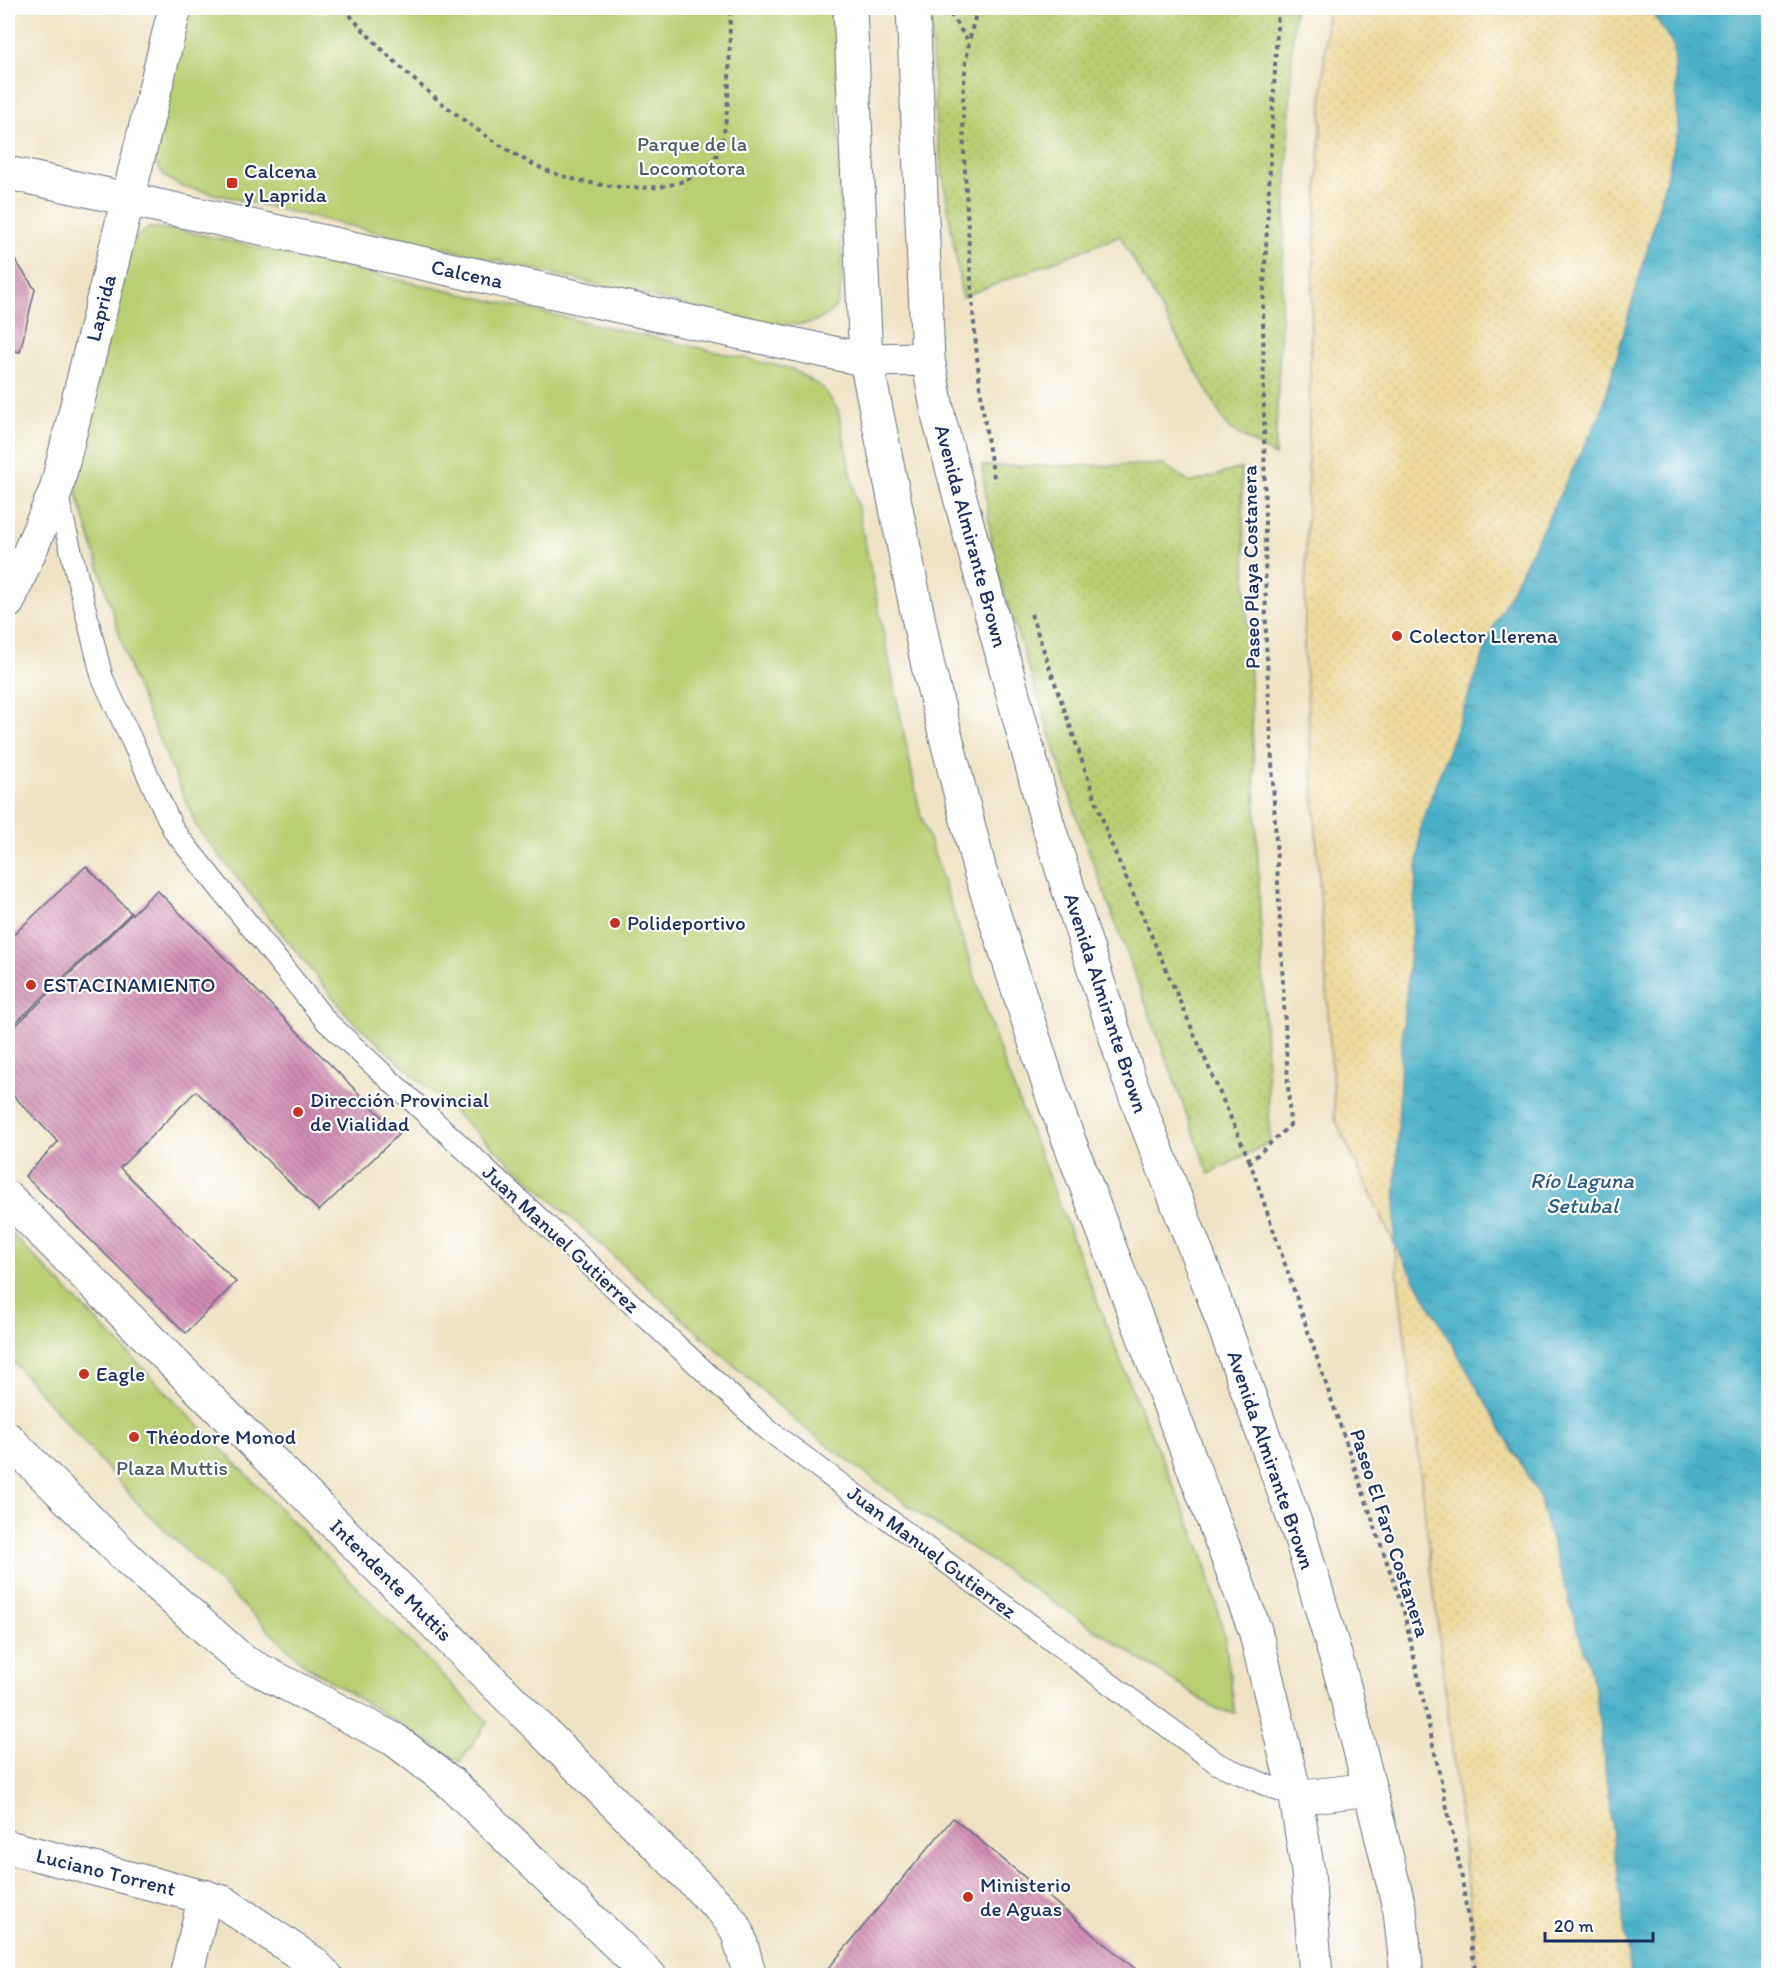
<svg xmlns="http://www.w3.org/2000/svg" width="1776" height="1983" font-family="Itim,sans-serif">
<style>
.grass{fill:url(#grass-dots);stroke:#6a7f68;stroke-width:1.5}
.sand{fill:url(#sand-dots);stroke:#84847e;stroke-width:1.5}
.park{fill:#b9cf73;stroke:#6a7f68;stroke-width:1.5}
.water{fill:url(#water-ripples);stroke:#327093;stroke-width:1.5}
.building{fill:url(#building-back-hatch)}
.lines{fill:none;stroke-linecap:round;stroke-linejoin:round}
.service-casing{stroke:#656e82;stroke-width:23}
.minor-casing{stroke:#656e82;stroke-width:35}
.primary-casing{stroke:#656e82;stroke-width:35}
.path{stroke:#656e82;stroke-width:4;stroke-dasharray:4.5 4.5;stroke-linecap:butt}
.service{stroke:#fff;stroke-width:21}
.minor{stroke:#fff;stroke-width:33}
.primary{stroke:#fff;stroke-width:33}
.poi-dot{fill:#c8321e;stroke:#fff;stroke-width:2}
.labels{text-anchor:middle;stroke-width:4.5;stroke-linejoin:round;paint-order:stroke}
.park-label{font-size:21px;fill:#4a5f64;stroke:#fff}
.poi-label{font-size:21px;fill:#1b2f5e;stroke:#fff;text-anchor:start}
.street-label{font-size:21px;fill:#1b2f5e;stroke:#fff}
.water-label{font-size:22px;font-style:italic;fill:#2b5c83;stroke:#fff}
</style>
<defs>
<pattern id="grass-dots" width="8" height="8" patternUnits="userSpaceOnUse" patternTransform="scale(1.5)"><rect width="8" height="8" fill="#b9cf73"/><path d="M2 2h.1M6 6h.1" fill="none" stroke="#9eb266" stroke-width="1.8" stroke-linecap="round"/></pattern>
<pattern id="sand-dots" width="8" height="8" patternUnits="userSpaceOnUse" patternTransform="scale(1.5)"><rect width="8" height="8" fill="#eeda9e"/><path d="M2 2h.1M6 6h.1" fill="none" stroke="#ccbb8a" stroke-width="1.8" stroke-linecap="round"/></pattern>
<pattern id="water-ripples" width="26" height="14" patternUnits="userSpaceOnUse" patternTransform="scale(1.5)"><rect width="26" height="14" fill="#49b0c8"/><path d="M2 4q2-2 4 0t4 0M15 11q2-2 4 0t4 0" fill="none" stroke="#3c90a6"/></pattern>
<pattern id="building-back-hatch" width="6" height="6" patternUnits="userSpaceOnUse" patternTransform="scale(1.5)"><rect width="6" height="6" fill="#d18cb2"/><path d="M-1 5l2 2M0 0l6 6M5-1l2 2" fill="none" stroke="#a97394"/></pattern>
</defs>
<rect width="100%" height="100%" fill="#fff"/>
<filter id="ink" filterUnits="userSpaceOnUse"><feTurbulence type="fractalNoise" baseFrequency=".0167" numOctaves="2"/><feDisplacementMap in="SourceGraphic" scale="12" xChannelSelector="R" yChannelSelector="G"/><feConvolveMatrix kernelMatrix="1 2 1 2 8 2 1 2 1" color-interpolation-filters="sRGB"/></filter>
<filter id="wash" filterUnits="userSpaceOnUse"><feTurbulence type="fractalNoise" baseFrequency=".008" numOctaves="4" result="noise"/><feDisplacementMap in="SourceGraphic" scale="24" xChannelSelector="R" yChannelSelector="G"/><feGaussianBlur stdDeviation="1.35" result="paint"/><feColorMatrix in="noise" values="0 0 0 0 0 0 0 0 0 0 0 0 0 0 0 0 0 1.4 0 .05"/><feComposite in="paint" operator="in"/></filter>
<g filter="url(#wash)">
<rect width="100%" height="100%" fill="#efe3c4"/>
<!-- grass -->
<g class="grass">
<path d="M 930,8 L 1294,8 L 1275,456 L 1228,428 L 1120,236 L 962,297 L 936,131 Z"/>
<path d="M 1165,465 L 1190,483 L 1241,468 L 1270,1142 L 1209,1174 L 1081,830 L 994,561 L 982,466 Z"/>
</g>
<!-- sand -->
<path class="sand" d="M 1327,8 L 1768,8 L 1768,1975 L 1478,1975 L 1394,1243 L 1335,1119 L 1304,650 L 1311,320 Z"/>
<!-- park -->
<g class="park">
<path d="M 179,8 L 836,8 L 842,281 C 840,288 840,298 837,304 C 820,331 783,325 757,322 L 181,186 L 165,177 L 153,159 Z"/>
<path d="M 149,228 L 176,229 L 792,369 L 823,388 L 838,410 L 920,812 L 1003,1061 L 1133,1392 L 1204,1557 L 1225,1639 L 1235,1713 L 1219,1711 L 923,1516 L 799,1424 L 349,1017 L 198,829 L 133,679 L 77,494 L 76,475 L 128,243 Z"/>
<path d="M 8,1230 L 488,1722 L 460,1762 L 305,1665 L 142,1508 L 8,1356 Z"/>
</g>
<!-- water -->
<path class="water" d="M 1650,8 L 1768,8 L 1768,1975 L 1630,1975 L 1595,1687 L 1537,1492 L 1394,1243 L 1401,1053 L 1421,825 L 1495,623 L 1601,413 L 1654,225 L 1678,131 L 1674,47 Z"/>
<g id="blocks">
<!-- building -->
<g class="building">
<path d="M 8,254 L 11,254 L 35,289 L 20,352 L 8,349 Z"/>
<path d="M 86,866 L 131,913 L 8,1030 L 8,940 Z"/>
<path d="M 157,890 L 399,1134 L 319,1211 L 196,1091 L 120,1168 L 236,1282 L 186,1333 L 25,1176 L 58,1142 L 8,1090 L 8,1033 Z"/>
<path d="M 953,1818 L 1144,1976 L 822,1976 Z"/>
</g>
</g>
</g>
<g filter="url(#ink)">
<use href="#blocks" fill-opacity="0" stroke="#656e82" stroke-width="1.5"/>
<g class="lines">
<defs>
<path id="service" d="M 56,490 L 102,677 L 174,831 L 326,1021 L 768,1430 L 1218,1764 L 1296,1798"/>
<g id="minor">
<path d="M 8,173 L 866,360 L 928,359"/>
<path d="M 8,602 L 56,490 L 175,8"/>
<path d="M 8,1198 L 724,1912 L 737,1930 L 750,1976"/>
<path d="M 8,1439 L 128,1559 L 244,1662 L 395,1740 L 451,1783 L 650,1976"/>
<path d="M 8,1847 L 223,1902 L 312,1962 L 326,1976"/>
<path d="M 186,1976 L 205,1896"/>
</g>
<g id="primary">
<path d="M 850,8 L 866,360 L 928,666 L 980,871 L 1054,1101 L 1255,1630 L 1296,1798 L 1308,1872 L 1316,1976"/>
<path d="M 913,8 L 928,359 L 939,419 L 1048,825 L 1129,1079 L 1210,1287 L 1301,1539 L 1343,1682 L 1400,1911 L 1407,1976"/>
<path d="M 1296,1798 L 1370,1789"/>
</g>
</defs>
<!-- service casing -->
<use href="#service" class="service-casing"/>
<!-- minor casing -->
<use href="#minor" class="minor-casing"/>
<!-- primary casing -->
<use href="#primary" class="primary-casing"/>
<!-- path -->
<g class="path">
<path d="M 344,8 C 390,64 475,137 541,168 C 575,183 621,190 657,187 C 679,185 709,174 718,152 C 732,122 729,43 730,8"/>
<path d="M 978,8 C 956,74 964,142 967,211 C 972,302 977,392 995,482"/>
<path d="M 1278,8 L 1263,307 L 1266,641 L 1290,1125 L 1250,1162 L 1404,1612 L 1461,1872 L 1476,1976"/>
<path d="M 950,14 L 967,39"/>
<path d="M 1031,614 L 1110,841 L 1250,1162"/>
</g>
<!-- service -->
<use href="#service" class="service"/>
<!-- minor -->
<use href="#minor" class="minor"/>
<!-- primary -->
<use href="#primary" class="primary"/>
</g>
</g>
<!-- markers -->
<g class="poi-dot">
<rect x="226" y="177" width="12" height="12" rx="3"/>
<circle cx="1397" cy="636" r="6"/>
<circle cx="615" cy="923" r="6"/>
<circle cx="31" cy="985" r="6"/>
<circle cx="298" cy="1112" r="6"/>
<circle cx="84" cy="1374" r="6"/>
<circle cx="134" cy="1437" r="6"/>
<circle cx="968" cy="1897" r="6"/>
</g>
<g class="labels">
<!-- park labels -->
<g class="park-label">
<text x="692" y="151">Parque de la<tspan x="692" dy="24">Locomotora</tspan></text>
<text x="172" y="1475">Plaza Muttis</text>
</g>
<!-- poi labels -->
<g class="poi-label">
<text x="244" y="178">Calcena<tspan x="244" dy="24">y Laprida</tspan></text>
<text x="1409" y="643">Colector Llerena</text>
<text x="627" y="930">Polideportivo</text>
<text x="43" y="992">ESTACINAMIENTO</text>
<text x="310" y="1107">Dirección Provincial<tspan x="310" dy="24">de Vialidad</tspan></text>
<text x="96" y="1381">Eagle</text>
<text x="146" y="1444">Théodore Monod</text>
<text x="980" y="1892">Ministerio<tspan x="980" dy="24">de Aguas</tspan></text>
</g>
<!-- street labels -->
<g class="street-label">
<text transform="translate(467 274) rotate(12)" y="7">Calcena</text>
<text transform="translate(101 308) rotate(-76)" y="7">Laprida</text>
<text transform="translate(971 536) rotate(75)" y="7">Avenida Almirante Brown</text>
<text transform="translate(1251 567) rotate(-91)" y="7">Paseo Playa Costanera</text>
<text transform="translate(1106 1003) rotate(72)" y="7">Avenida Almirante Brown</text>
<text transform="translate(561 1239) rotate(43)" y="7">Juan Manuel Gutierrez</text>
<text transform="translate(1271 1460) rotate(71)" y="7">Avenida Almirante Brown</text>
<text transform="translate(1390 1533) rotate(72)" y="7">Paseo El Faro Costanera</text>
<text transform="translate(932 1552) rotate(37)" y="7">Juan Manuel Gutierrez</text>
<text transform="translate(391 1580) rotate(45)" y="7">Intendente Muttis</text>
<text transform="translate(106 1872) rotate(14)" y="7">Luciano Torrent</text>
</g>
<!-- water labels -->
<g class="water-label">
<text x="1582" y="1188">Río Laguna<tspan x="1582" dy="25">Setubal</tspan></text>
</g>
</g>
<!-- margin -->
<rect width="1776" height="1983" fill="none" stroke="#fff" stroke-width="30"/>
<!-- scale -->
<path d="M1545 1932v9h108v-9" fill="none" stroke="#1b2f5e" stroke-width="3"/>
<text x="1554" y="1932" font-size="18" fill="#1b2f5e" stroke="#ffffff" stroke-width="4.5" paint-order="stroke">20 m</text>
</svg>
